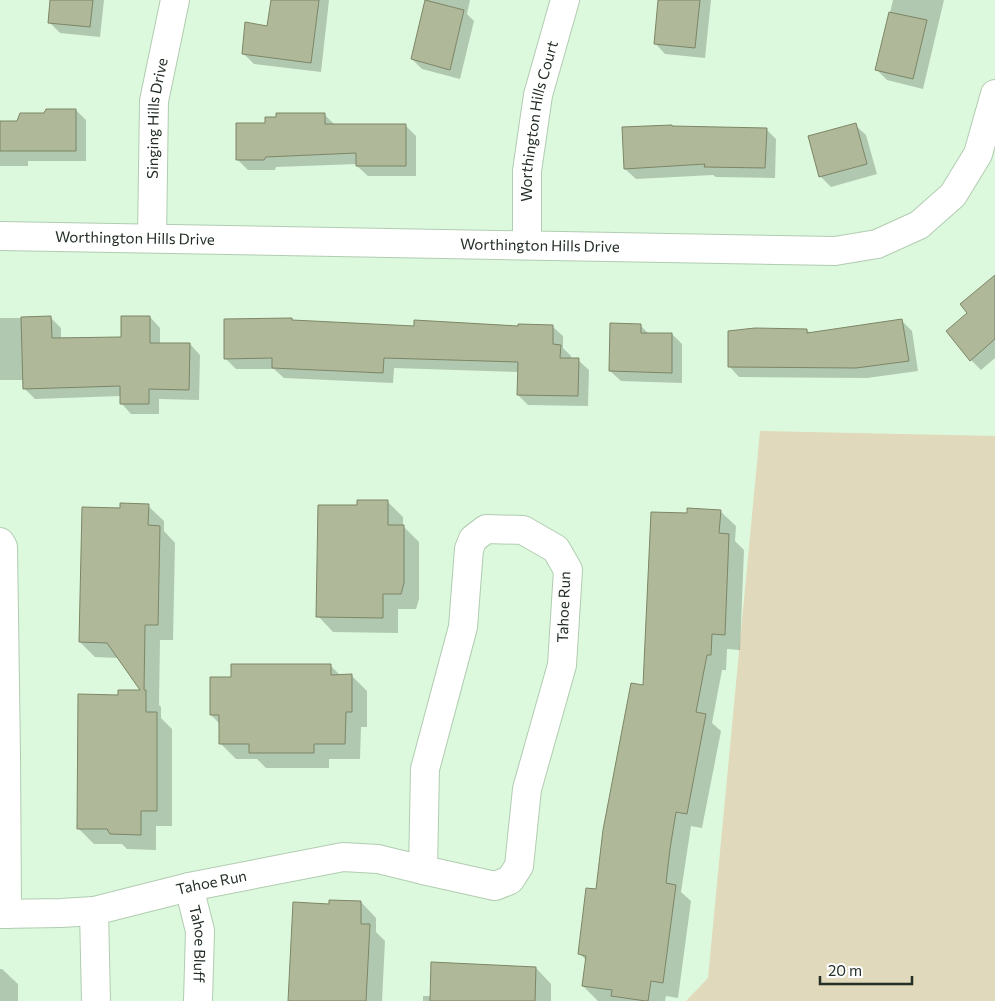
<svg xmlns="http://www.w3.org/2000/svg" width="995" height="1001" font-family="Commissioner,sans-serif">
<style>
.green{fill:#e1d9bb}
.shadow{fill:#0003}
.building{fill:#afb899;stroke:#7d8666}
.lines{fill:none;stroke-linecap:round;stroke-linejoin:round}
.street-casing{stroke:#b1ccb1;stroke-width:30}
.street{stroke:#fff;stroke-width:28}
.labels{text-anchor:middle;stroke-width:4;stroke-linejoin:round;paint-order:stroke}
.street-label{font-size:15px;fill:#232e24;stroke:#fdfdfd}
</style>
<rect width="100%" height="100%" fill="#ddf9dd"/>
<!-- green -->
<path class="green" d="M 760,431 L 995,436 L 995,1001 L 686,1001 L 708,978 Z"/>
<!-- shadow -->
<g class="shadow">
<path d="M 52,0 L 104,0 L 100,37 L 60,33 L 49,22 Z"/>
<path d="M 272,0 L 329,0 L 321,72 L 254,64 L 243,53 L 268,27 Z"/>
<path d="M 426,0 L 470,0 L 467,14 L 474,21 L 460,79 L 422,69 L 412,59 Z"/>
<path d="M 659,0 L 711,0 L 705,58 L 665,54 L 655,43 Z"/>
<path d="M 893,0 L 944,0 L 923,89 L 887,80 L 877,70 Z"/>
<path d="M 76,110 L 86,120 L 86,161 L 28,161 L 28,166 L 0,166 L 0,122 L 18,122 L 44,115 Z"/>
<path d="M 324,114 L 335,125 L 405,125 L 416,136 L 416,176 L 368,176 L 357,166 L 357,164 L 276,167 L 275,170 L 248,170 L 237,159 L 266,124 Z"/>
<path d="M 855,125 L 866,135 L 877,174 L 831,187 L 820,176 Z"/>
<path d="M 673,127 L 766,129 L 776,139 L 775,178 L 716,177 L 713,175 L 636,179 L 625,169 Z"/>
<path d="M 995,288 L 995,358 L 981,370 L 971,360 L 968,313 Z"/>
<path d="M 150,317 L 160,328 L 160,344 L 190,344 L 200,355 L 199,400 L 159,399 L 159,414 L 131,414 L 121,403 L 121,396 L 35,399 L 24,388 L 24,380 L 0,380 L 0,318 L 51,318 L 61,328 L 61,339 L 122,338 Z"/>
<path d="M 901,320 L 912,331 L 918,371 L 867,378 L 739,377 L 729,366 L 807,330 L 811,334 Z"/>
<path d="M 293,321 L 415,327 L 520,328 L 552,326 L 563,336 L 563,348 L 571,356 L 571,359 L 578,360 L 589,370 L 588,406 L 528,405 L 518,395 L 519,372 L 394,368 L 393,383 L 284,378 L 274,369 L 236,369 L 225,358 Z"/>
<path d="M 640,325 L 649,334 L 672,334 L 682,344 L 682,383 L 621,381 L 610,371 Z"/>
<path d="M 387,501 L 403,517 L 403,526 L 419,542 L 419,599 L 416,609 L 398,609 L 398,633 L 333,632 L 318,616 L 358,507 Z"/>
<path d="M 148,506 L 164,521 L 164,531 L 175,543 L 173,640 L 160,640 L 159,705 L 161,707 L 161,718 L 172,729 L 172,826 L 156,826 L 156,850 L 127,849 L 122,844 L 94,844 L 79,829 L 119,696 L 142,692 L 119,658 L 95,657 L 80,642 L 121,510 Z"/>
<path d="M 720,511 L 736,526 L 735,541 L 744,550 L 740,650 L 727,649 L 726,670 L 722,670 L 712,723 L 721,731 L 702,828 L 691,826 L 681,892 L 691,901 L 678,998 L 666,996 L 665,1001 L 598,1001 L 583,986 L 587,961 L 580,954 L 597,891 L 644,687 L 688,514 Z"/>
<path d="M 330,665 L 341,676 L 352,676 L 367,691 L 367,727 L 361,727 L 360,759 L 329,759 L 329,768 L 266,768 L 257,759 L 236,759 L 220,743 L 220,724 L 211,715 L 232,678 Z"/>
<path d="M 361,902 L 376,918 L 376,932 L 385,941 L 382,1001 L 289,1001 L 330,905 Z"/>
<path d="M 536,968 L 551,984 L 551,1001 L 423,1001 L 423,996 L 431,996 Z"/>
<path d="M 0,969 L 2,969 L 18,984 L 18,1001 L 0,1001 Z"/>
</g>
<!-- building -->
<g class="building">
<path d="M 50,0 L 93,0 L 90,27 L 48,23 Z"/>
<path d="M 271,0 L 319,0 L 311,63 L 242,54 L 245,22 L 267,26 Z"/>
<path d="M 425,0 L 464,10 L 450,70 L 411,59 Z"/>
<path d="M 658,0 L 700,0 L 695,48 L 654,44 Z"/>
<path d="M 889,12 L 927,20 L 913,79 L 875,70 Z"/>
<path d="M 46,109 L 76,109 L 76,151 L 0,151 L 0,121 L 17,121 L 20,113 L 44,113 Z"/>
<path d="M 276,113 L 325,113 L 325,124 L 406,124 L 406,166 L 356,166 L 356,153 L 266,157 L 264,160 L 236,160 L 236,123 L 265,123 L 265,117 L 276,117 Z"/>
<path d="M 856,123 L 867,164 L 819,177 L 808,136 Z"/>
<path d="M 672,125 L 672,126 L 767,128 L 765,168 L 704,167 L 705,164 L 624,169 L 622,127 Z"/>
<path d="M 995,275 L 995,339 L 970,361 L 946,331 L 967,313 L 960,304 Z"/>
<path d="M 51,316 L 52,338 L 121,337 L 121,316 L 150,316 L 150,343 L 190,343 L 189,390 L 149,389 L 149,404 L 120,404 L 120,386 L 23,389 L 21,317 Z"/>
<path d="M 292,318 L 292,320 L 414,326 L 414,320 L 518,326 L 518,324 L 553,325 L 553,344 L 561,345 L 560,358 L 579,358 L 578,396 L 517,395 L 518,362 L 384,358 L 383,373 L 272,368 L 272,358 L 224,359 L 224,319 Z"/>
<path d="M 902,319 L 909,361 L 856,368 L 728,367 L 728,331 L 755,328 L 807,329 L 807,333 Z"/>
<path d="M 610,323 L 641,324 L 641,333 L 672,333 L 672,373 L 609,371 Z"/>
<path d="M 357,500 L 388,500 L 388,525 L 404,525 L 404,583 L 401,594 L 383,594 L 383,618 L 316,617 L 318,505 L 357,505 Z"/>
<path d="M 120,503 L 149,504 L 148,525 L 160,526 L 158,625 L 145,625 L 144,690 L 146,690 L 146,712 L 157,712 L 157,811 L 141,811 L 141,835 L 110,834 L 107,829 L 77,829 L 78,694 L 118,695 L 118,690 L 140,690 L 107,643 L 79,642 L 82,507 L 120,508 Z"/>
<path d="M 687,508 L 721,510 L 719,533 L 729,534 L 725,635 L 712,634 L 711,655 L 707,655 L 696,712 L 706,714 L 687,814 L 676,812 L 670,849 L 666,883 L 676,885 L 663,983 L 651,981 L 648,1001 L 646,1001 L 611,996 L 612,990 L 582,986 L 586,956 L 578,954 L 586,888 L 596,889 L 603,830 L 631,683 L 643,685 L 651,512 L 687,513 Z"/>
<path d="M 231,664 L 331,664 L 331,675 L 352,674 L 352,712 L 346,712 L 345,744 L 314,744 L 314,753 L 249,753 L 249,744 L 219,744 L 219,715 L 210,715 L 210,677 L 231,677 Z"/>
<path d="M 329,900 L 361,901 L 361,924 L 370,924 L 366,1001 L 288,1001 L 293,902 L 329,904 Z"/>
<path d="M 431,962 L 536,967 L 535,1001 L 430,1001 Z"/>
</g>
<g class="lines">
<defs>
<g id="street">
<path id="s1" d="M 0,236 L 835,251 L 877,244 L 919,225 L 953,195 L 978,154 L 995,94"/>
<path id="s2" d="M 152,238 L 154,101 L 175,0"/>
<path id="s3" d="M 527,245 L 527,171 L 538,95 L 565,0"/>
<path d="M 486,529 L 523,530 L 556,549 L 568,570 L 562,665 L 527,789 L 519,866 L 510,880 L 495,886 L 423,870 L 425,769 L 463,627 L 469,549 L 473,539 Z"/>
<path d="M 0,542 L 3,547 L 6,755 L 0,755"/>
<path d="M 6,755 L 7,914"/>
<path id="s4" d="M 189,887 L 200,931 L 198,1001"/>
<path d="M 94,911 L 96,1001"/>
<path id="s5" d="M 0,914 L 61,913 L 94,911 L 189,887 L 343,857 L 378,859 L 423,870"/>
</g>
</defs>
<!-- street casing -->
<use href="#street" class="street-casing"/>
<!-- street -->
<use href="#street" class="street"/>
</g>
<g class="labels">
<!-- street labels -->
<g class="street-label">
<text dy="5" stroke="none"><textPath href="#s2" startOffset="120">Singing Hills Drive</textPath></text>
<text dy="5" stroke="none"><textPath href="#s3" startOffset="125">Worthington Hills Court</textPath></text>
<text dy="5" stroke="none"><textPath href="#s1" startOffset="135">Worthington Hills Drive</textPath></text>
<text dy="5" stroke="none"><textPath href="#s1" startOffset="540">Worthington Hills Drive</textPath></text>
<text transform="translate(564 607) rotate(-88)" y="5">Tahoe Run</text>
<text dy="5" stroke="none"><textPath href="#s5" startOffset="215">Tahoe Run</textPath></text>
<text dy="5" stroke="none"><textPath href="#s4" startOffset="58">Tahoe Bluff</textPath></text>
</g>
</g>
<!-- scale -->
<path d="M820 976v8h92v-8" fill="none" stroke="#232e24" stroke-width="2.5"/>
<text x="828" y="976" font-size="15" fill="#232e24" stroke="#fdfdfd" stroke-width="4" paint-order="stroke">20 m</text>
</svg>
